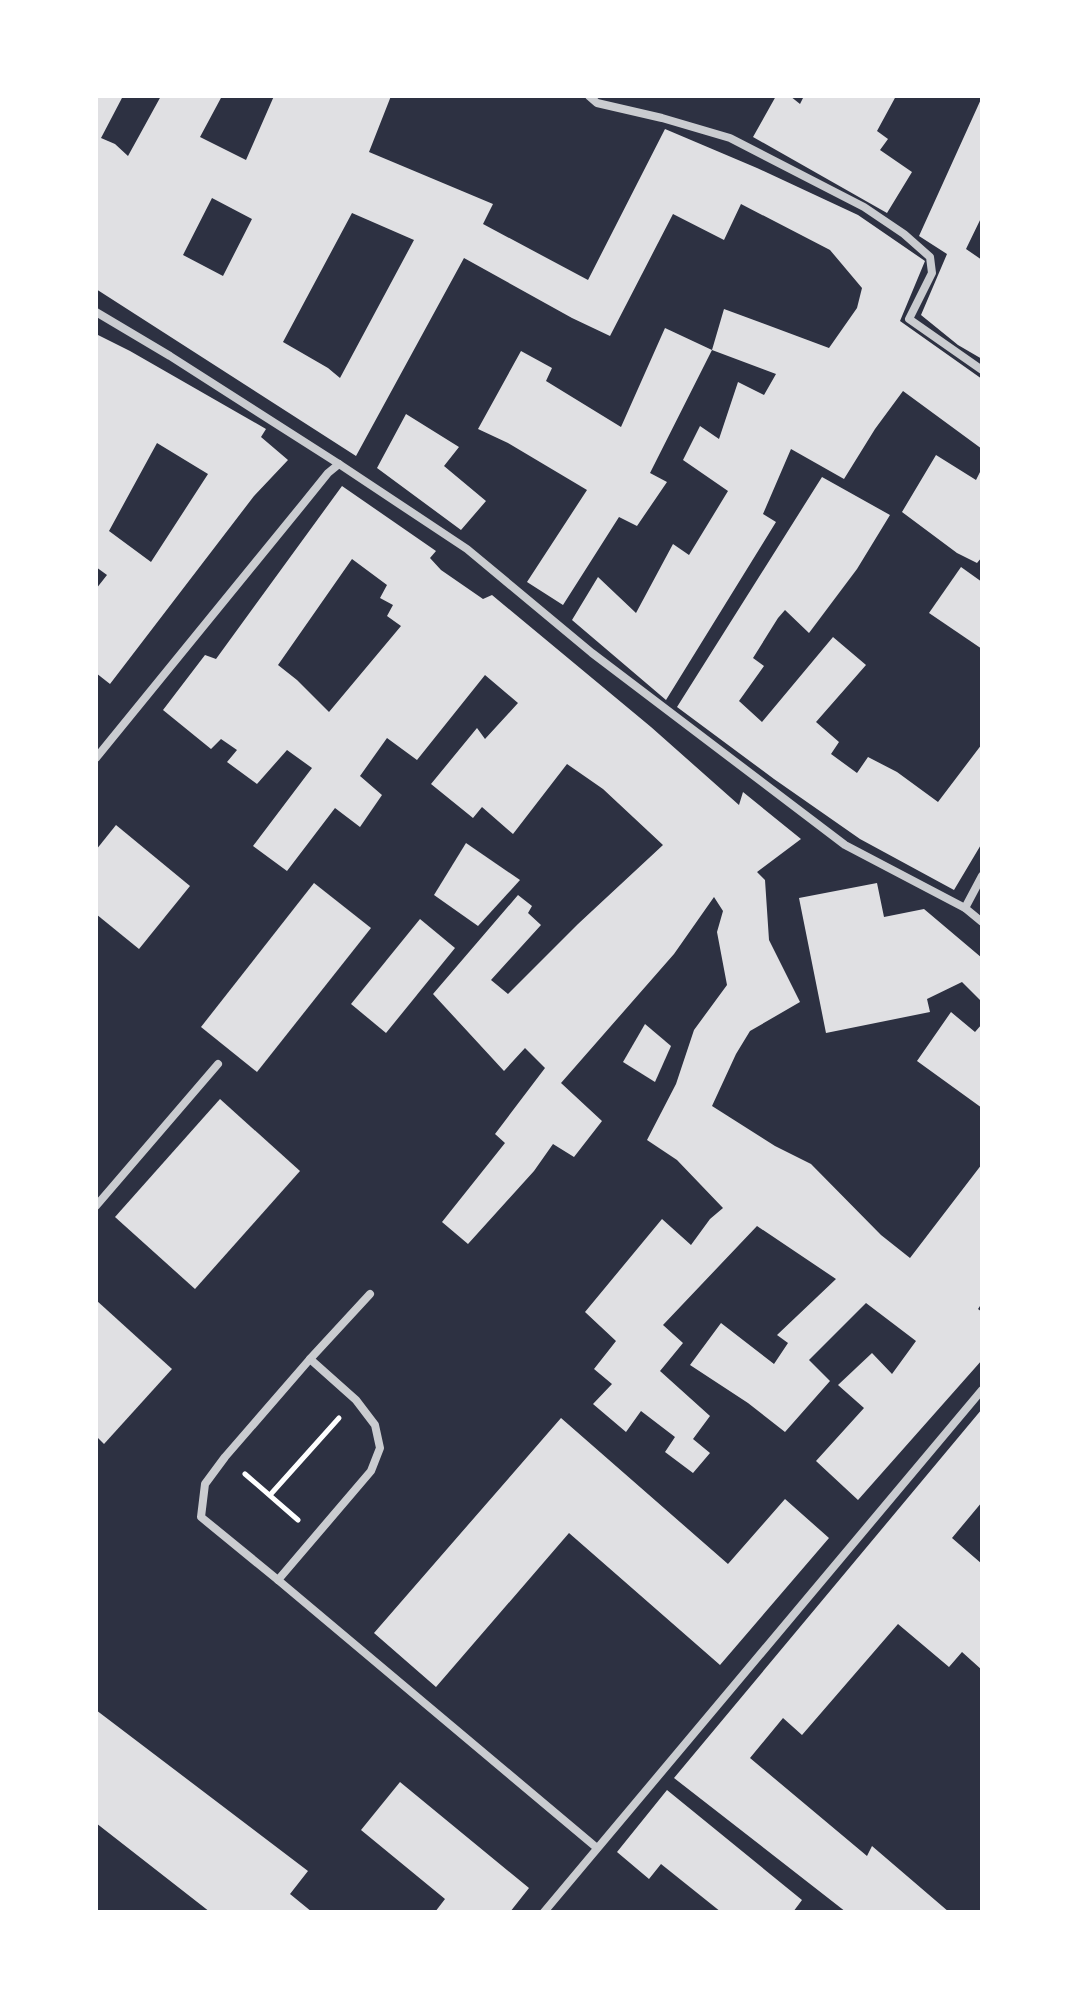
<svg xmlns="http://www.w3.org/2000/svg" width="1078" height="2008" font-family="Cabin,sans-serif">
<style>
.building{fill:#e0e0e3;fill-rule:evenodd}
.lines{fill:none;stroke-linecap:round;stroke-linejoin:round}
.path{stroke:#fff;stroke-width:5}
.minor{stroke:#caccd0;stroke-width:8}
</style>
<rect width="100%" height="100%" fill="#2d3142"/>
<!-- building -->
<g class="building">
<path d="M 96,96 L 123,96 L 101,138 L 115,144 L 128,156 L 161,96 L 222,96 L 200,137 L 246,160 L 274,96 L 391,96 L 369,152 L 493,204 L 483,224 L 588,280 L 665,129 L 757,168 L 858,215 L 925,261 L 900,321 L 982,379 L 982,449 L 903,391 L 875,429 L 844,479 L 791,449 L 763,514 L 776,522 L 666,700 L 572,620 L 598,577 L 636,613 L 673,544 L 689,555 L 728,491 L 683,460 L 700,426 L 719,439 L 738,382 L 764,395 L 776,374 L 712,350 L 724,309 L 829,348 L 857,308 L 862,288 L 830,250 L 741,204 L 724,240 L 673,214 L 610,336 L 572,318 L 464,258 L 356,456 L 96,289 ZM 212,198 L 252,219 L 223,276 L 183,255 ZM 352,213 L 414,240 L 340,378 L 328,368 L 283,342 Z"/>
<path d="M 776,96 L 790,96 L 800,104 L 804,96 L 896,96 L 877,131 L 888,139 L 880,150 L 912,172 L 887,213 L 753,137 Z"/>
<path d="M 982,97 L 982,216 L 966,249 L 982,260 L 982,359 L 958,345 L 921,315 L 947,254 L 919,236 Z"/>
<path d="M 665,328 L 712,350 L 650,473 L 667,482 L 637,526 L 619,517 L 563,605 L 527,582 L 587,490 L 508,443 L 478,429 L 521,351 L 552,368 L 546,381 L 621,427 Z"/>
<path d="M 96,334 L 130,351 L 266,429 L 261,437 L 288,460 L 254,496 L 110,684 L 96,673 L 96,589 L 107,575 L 96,567 ZM 157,443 L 208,474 L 151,562 L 109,531 Z"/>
<path d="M 406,414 L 459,447 L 444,466 L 486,501 L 461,530 L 377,468 Z"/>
<path d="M 936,455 L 976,480 L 982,468 L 982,557 L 977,563 L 957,553 L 902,512 Z"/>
<path d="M 822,477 L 890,515 L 857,569 L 809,633 L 785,610 L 778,618 L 753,658 L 764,666 L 739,701 L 762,722 L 833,637 L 866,665 L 816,722 L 839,742 L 831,754 L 857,773 L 868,757 L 897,772 L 938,802 L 982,744 L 982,843 L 954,890 L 860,839 L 774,779 L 677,707 Z"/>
<path d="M 342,486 L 436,551 L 430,558 L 441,570 L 483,599 L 492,595 L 651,727 L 739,805 L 743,792 L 801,839 L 757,872 L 765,880 L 769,940 L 800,1002 L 750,1031 L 736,1054 L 712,1106 L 775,1146 L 811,1164 L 881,1235 L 910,1258 L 982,1164 L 982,1303 L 978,1309 L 982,1312 L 982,1360 L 858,1500 L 816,1461 L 864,1408 L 838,1385 L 872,1353 L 892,1374 L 916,1341 L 866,1303 L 809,1360 L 830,1381 L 785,1432 L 748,1403 L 690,1365 L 721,1323 L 774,1364 L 788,1343 L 777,1335 L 836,1279 L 757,1226 L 663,1325 L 683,1343 L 660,1371 L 710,1416 L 693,1439 L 710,1453 L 693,1473 L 665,1452 L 675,1437 L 641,1411 L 626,1432 L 593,1404 L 612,1384 L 594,1369 L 616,1341 L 585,1312 L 662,1219 L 691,1245 L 710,1219 L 723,1208 L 677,1160 L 647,1140 L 676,1084 L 694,1030 L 727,985 L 717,932 L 723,911 L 714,897 L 674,954 L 561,1083 L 602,1121 L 574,1157 L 553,1144 L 534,1171 L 468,1244 L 442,1222 L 505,1143 L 495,1134 L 545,1068 L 525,1048 L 504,1071 L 433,994 L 518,895 L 532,906 L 528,913 L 541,925 L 491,980 L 508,994 L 578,924 L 663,845 L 603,789 L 567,764 L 513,834 L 482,807 L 473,818 L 431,784 L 477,728 L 485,739 L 518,703 L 485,675 L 417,760 L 387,738 L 360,776 L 382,795 L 360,827 L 335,808 L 287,871 L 253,846 L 312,768 L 287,750 L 257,784 L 227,762 L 237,750 L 221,739 L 211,749 L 163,710 L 205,655 L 216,659 ZM 352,559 L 387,585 L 380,598 L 393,605 L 387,616 L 401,626 L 329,712 L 297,680 L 278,665 Z"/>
<path d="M 961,567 L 982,582 L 982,649 L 929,613 Z"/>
<path d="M 116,825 L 190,886 L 139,949 L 96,914 L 96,850 Z"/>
<path d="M 466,843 L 520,880 L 478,926 L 434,895 Z"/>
<path d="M 314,883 L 371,928 L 257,1072 L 201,1027 Z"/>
<path d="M 877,883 L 884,917 L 924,909 L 982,958 L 982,1002 L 962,982 L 927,999 L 930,1012 L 826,1033 L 799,898 Z"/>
<path d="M 420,919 L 455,948 L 386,1033 L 351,1004 Z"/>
<path d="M 951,1012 L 975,1032 L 982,1024 L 982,1108 L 917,1061 Z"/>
<path d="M 645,1024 L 671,1046 L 655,1082 L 623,1062 Z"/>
<path d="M 220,1099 L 300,1171 L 195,1289 L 115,1217 Z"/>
<path d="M 96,1300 L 172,1369 L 104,1444 L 96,1436 Z"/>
<path d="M 982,1409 L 982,1502 L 952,1538 L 982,1564 L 982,1670 L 962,1652 L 949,1667 L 898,1624 L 802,1735 L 783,1718 L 750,1758 L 867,1856 L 872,1846 L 949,1912 L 846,1912 L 674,1778 Z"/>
<path d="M 561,1418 L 728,1564 L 785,1499 L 829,1538 L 720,1665 L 569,1533 L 436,1687 L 374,1633 Z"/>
<path d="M 96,1710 L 308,1871 L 290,1894 L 312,1912 L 210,1912 L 96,1823 Z"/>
<path d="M 400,1782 L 529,1888 L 510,1912 L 435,1912 L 445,1899 L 361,1830 Z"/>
<path d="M 667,1790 L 802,1900 L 793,1912 L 721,1912 L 661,1864 L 649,1879 L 617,1852 Z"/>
</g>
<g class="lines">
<!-- path -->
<g class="path">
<path d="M 245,1474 L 298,1520"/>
<path d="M 270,1495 L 339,1418"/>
</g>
<!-- minor -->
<g class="minor">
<path d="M 589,96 L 597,103 L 662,118 L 730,138 L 864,207 L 904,234 L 930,257 L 932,273 L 909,319 L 982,370"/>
<path d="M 96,312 L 170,356 L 339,464 L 467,549 L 592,653 L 845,845 L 965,908 L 982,922"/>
<path d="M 96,758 L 303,504 L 328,473 L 339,464"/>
<path d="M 965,908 L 982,876"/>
<path d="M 96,1206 L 218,1064"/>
<path d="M 370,1294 L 310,1359 L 225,1457 L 205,1484 L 201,1517 L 278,1580 L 597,1848"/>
<path d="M 278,1580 L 371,1471 L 380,1448 L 375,1425 L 356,1400 L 310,1359"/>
<path d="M 544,1912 L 982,1390"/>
</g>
</g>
<!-- border -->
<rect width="1078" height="2008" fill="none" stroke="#ffffff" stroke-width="196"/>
</svg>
